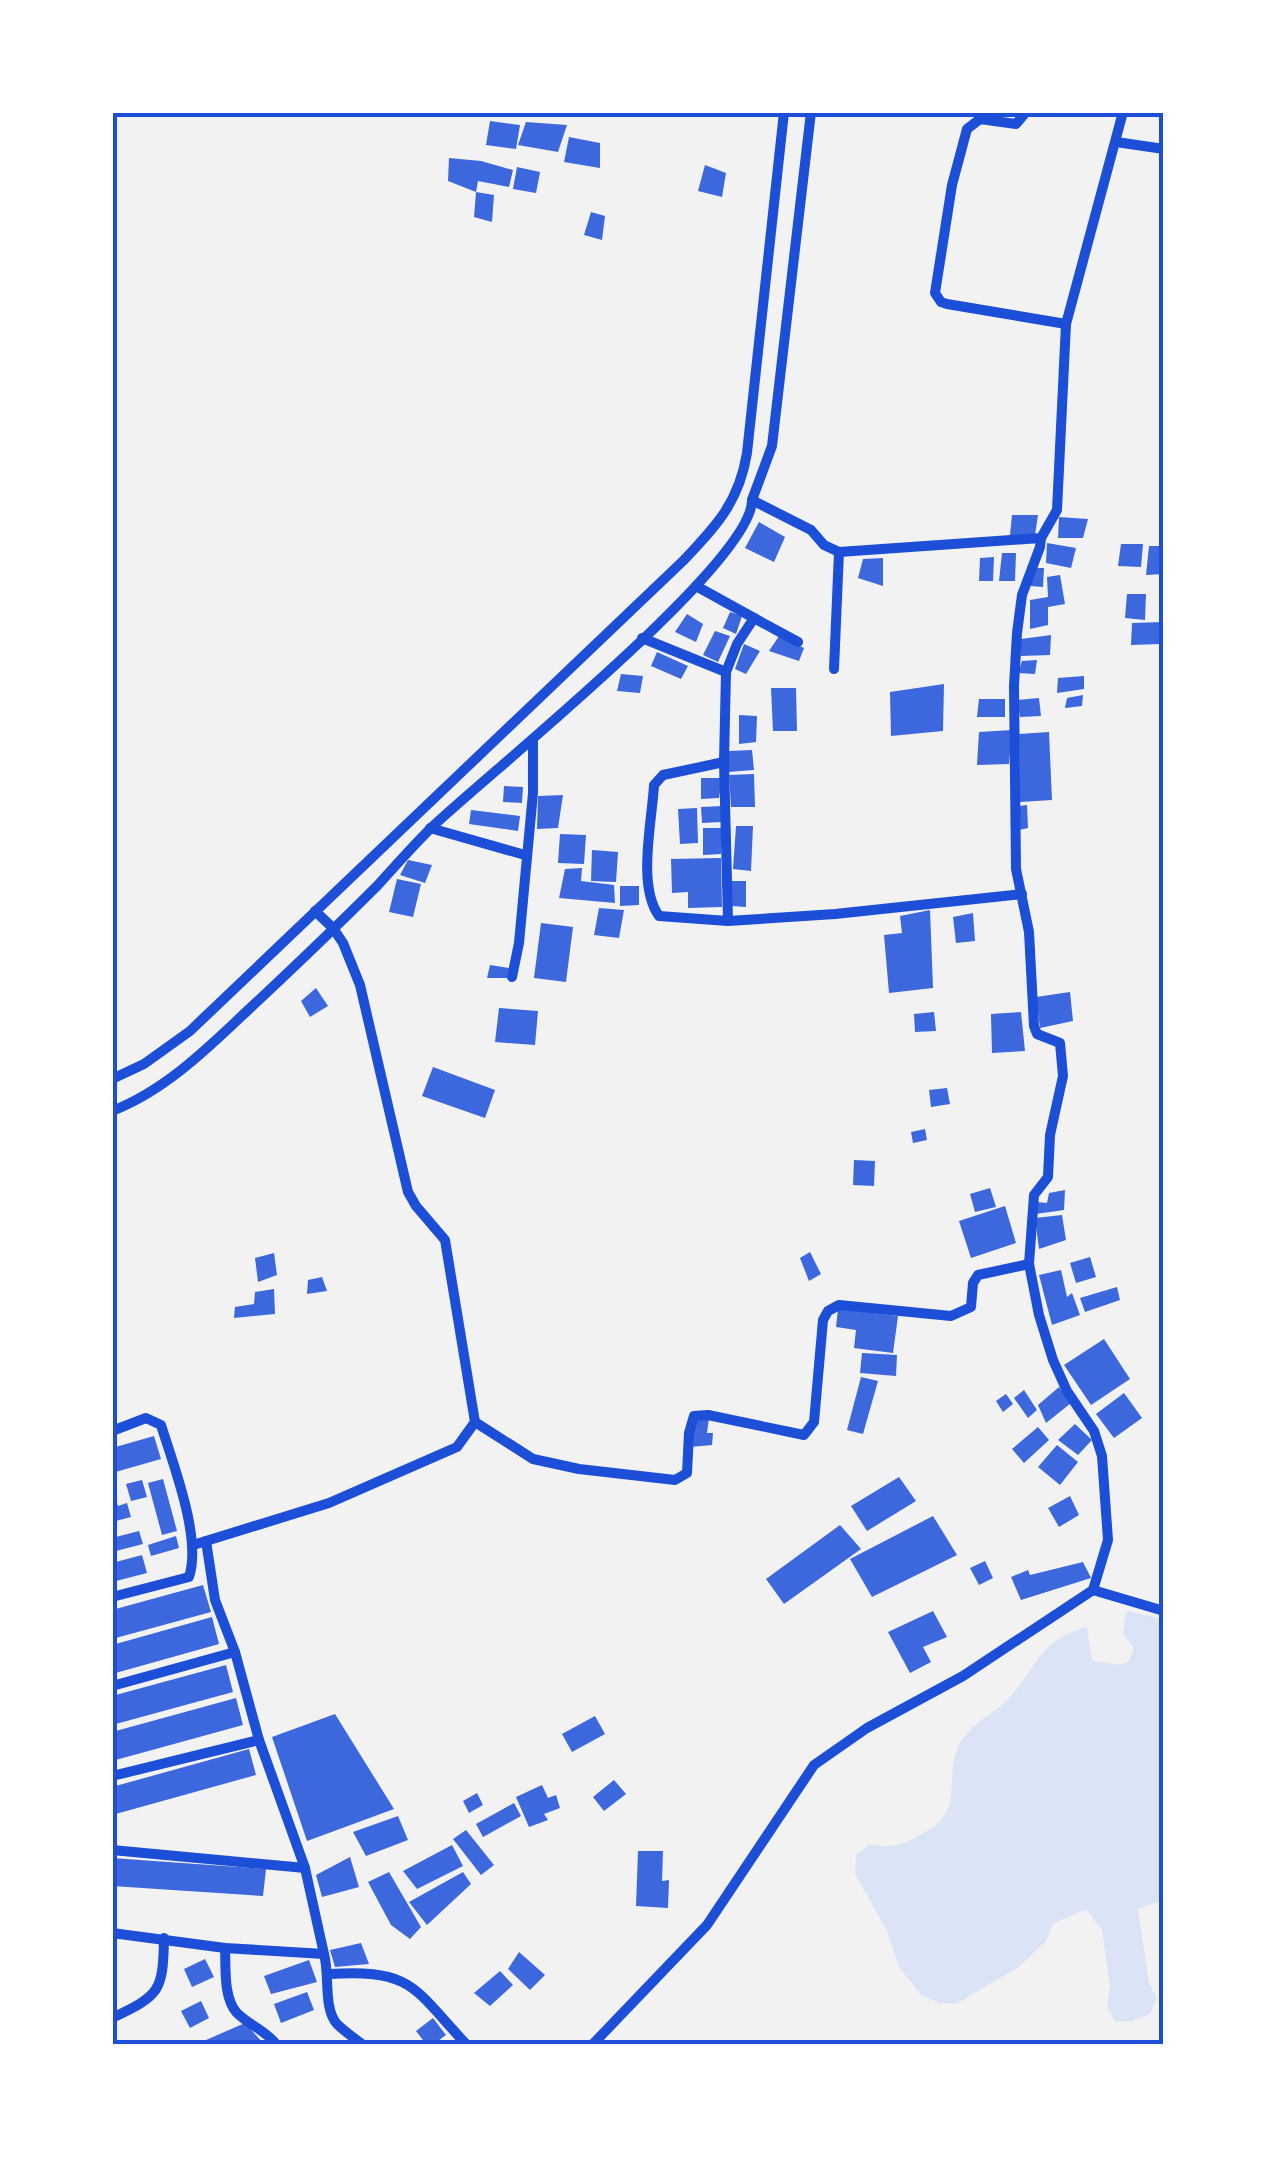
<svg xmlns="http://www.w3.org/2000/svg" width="1276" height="2157" font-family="Signika,sans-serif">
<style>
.green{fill:#dbe4f7}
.building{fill:#3d67dc}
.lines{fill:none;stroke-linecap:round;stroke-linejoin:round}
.minor{stroke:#1d4ed8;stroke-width:10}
.neatline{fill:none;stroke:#1d4ed8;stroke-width:4}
</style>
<rect width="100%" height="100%" fill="#f2f2f2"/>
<!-- green -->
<path class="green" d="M 1126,1611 L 1163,1619 L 1163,1900 L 1138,1909 L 1149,1983 L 1157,1998 L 1150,2014 L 1132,2021 L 1115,2022 L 1107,2007 L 1110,1986 L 1102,1930 L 1086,1909 L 1053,1924 L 1046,1941 L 1019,1967 L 956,2004 L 939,2003 L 921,1995 L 899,1967 L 887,1931 L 855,1874 L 856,1855 L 870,1844 C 890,1849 902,1845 920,1835 C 969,1811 941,1780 960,1743 C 970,1725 990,1716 1005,1702 C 1039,1669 1034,1642 1087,1627 L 1092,1660 L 1119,1665 L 1128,1662 L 1134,1648 L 1123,1634 Z"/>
<!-- building -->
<g class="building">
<path d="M 490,121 L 520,125 L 516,149 L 486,145 Z"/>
<path d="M 526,122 L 567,125 L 558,152 L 518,145 Z"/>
<path d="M 569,137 L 600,143 L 600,168 L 564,162 Z"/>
<path d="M 449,158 L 481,161 L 513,170 L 509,187 L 478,181 L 476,192 L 448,181 Z"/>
<path d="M 705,165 L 726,173 L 722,197 L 698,191 Z"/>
<path d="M 517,167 L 540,172 L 536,193 L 513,189 Z"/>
<path d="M 476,192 L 494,195 L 492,222 L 474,217 Z"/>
<path d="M 591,212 L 605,216 L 602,240 L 584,235 Z"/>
<path d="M 1012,515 L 1038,515 L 1035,535 L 1010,535 Z"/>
<path d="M 1059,517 L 1088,519 L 1083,538 L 1058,538 Z"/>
<path d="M 759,522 L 785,537 L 774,562 L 745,548 Z"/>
<path d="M 1047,543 L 1076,548 L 1071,568 L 1046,563 Z"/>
<path d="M 1121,544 L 1143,544 L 1141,567 L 1118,566 Z"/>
<path d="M 1149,546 L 1164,546 L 1164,574 L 1146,575 Z"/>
<path d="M 1002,553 L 1016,553 L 1015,581 L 999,581 Z"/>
<path d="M 994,557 L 993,581 L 979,581 L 980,558 Z"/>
<path d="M 883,558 L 883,586 L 858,578 L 863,559 Z"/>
<path d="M 1037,568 L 1044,568 L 1043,587 L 1030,586 Z"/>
<path d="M 1060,575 L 1065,604 L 1048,607 L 1048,625 L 1030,629 L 1030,600 L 1048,597 L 1047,577 Z"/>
<path d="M 1127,594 L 1146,594 L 1145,620 L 1125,618 Z"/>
<path d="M 730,612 L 742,616 L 736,634 L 723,628 Z"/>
<path d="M 687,614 L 703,624 L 696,642 L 675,632 Z"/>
<path d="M 1163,622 L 1160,644 L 1131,645 L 1132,623 Z"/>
<path d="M 715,631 L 730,636 L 718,662 L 703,655 Z"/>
<path d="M 1051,635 L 1050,655 L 1021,656 L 1021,639 Z"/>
<path d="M 779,636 L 804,648 L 799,661 L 769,651 Z"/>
<path d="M 744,644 L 760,651 L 746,674 L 735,669 Z"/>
<path d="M 657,652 L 688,666 L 681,679 L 651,666 Z"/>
<path d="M 1037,660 L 1035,674 L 1018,673 L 1022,661 Z"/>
<path d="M 621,674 L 643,676 L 640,693 L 617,691 Z"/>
<path d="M 1084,676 L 1084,689 L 1057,693 L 1058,678 Z"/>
<path d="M 944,684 L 943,731 L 891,736 L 890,692 Z"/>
<path d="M 771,688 L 796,688 L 797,731 L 773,731 Z"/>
<path d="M 1083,695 L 1082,706 L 1065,708 L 1067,698 Z"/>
<path d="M 1039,698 L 1041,716 L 1020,717 L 1017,700 Z"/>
<path d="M 979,699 L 1005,699 L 1005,717 L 977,717 Z"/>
<path d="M 739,715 L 757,716 L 756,742 L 739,744 Z"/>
<path d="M 1012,730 L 1009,764 L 977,765 L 979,732 Z"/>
<path d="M 1049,732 L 1052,800 L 1020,802 L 1019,734 Z"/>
<path d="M 752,750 L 754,770 L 728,772 L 729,751 Z"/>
<path d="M 754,774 L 755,807 L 731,807 L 729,775 Z"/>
<path d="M 701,778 L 722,778 L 719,798 L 701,799 Z"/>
<path d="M 504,786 L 523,787 L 522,803 L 503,802 Z"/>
<path d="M 563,795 L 558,828 L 537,829 L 538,796 Z"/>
<path d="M 1027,805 L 1028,828 L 1019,830 L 1019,806 Z"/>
<path d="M 722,806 L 722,822 L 702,823 L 701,807 Z"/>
<path d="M 697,808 L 698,843 L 680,844 L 678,809 Z"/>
<path d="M 471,810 L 520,816 L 518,831 L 469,824 Z"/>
<path d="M 736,826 L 753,826 L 751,871 L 733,869 Z"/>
<path d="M 703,828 L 722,828 L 721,854 L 703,855 Z"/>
<path d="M 560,834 L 586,835 L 584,864 L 558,863 Z"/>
<path d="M 592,850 L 618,852 L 616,882 L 591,881 Z"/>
<path d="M 721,858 L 722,907 L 688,908 L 688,892 L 672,893 L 671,859 Z"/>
<path d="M 408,860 L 432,865 L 425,883 L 400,875 Z"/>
<path d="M 582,868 L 581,881 L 614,885 L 615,903 L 559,898 L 565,869 Z"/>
<path d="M 397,879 L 421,884 L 413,917 L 389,912 Z"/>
<path d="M 730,881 L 746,881 L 746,907 L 731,906 Z"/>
<path d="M 620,886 L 639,886 L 639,905 L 620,906 Z"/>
<path d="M 599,908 L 624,910 L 619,938 L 594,935 Z"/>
<path d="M 930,910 L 933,988 L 889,993 L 884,935 L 902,933 L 900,916 Z"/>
<path d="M 973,913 L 975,941 L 956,943 L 953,917 Z"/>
<path d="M 541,923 L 573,927 L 566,982 L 534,978 Z"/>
<path d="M 490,965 L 509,968 L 507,978 L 487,978 Z"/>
<path d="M 316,988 L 328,1006 L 310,1017 L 301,1001 Z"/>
<path d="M 1070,992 L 1073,1021 L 1040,1028 L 1036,997 Z"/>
<path d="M 499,1008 L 538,1011 L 535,1045 L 495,1042 Z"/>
<path d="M 934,1012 L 936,1031 L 915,1032 L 914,1014 Z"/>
<path d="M 1021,1012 L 1025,1051 L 992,1053 L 991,1014 Z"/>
<path d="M 433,1067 L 495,1090 L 485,1118 L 422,1096 Z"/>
<path d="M 947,1088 L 950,1104 L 931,1107 L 929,1090 Z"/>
<path d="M 925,1129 L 927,1140 L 913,1143 L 911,1132 Z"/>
<path d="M 854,1160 L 875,1161 L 874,1186 L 853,1185 Z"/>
<path d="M 990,1188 L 996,1207 L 975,1212 L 970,1194 Z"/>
<path d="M 1065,1190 L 1064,1210 L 1036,1214 L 1037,1202 L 1047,1203 L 1049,1193 Z"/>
<path d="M 1005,1206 L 1016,1243 L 971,1258 L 959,1221 Z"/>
<path d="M 1062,1215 L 1066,1240 L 1039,1249 L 1035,1218 Z"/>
<path d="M 810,1252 L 821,1274 L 809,1281 L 800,1258 Z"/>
<path d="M 274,1253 L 277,1275 L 258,1282 L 255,1258 Z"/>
<path d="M 1090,1257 L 1096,1277 L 1076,1283 L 1070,1263 Z"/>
<path d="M 1061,1270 L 1067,1297 L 1072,1293 L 1080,1315 L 1052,1325 L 1039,1275 Z"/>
<path d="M 322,1277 L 327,1291 L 307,1294 L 308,1280 Z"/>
<path d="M 1117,1287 L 1120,1300 L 1085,1312 L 1080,1298 Z"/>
<path d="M 274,1289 L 275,1314 L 234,1318 L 235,1307 L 254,1304 L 255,1292 Z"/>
<path d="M 838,1309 L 898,1316 L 893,1353 L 854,1348 L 856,1330 L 836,1327 Z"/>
<path d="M 1104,1339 L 1130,1379 L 1091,1405 L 1064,1365 Z"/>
<path d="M 862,1353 L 897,1355 L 896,1376 L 860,1373 Z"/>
<path d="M 861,1377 L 878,1381 L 863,1434 L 847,1430 Z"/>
<path d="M 1059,1387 L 1071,1403 L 1046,1423 L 1038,1405 Z"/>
<path d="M 1024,1390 L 1037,1410 L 1028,1418 L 1014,1398 Z"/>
<path d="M 1124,1393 L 1142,1418 L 1114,1438 L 1096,1414 Z"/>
<path d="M 1006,1394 L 1013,1404 L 1003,1412 L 996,1401 Z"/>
<path d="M 695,1418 L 709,1418 L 707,1433 L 713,1433 L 712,1445 L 690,1447 Z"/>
<path d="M 1075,1424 L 1092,1440 L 1078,1455 L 1058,1440 Z"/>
<path d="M 1038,1427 L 1049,1440 L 1024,1463 L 1012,1449 Z"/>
<path d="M 154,1436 L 161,1459 L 112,1473 L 112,1448 Z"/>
<path d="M 1057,1445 L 1078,1462 L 1060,1485 L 1038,1467 Z"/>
<path d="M 899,1477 L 916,1501 L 867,1531 L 851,1506 Z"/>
<path d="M 163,1479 L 177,1531 L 162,1535 L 148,1483 Z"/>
<path d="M 142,1480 L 147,1497 L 131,1501 L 126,1484 Z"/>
<path d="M 114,1491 L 118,1506 L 127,1503 L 131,1517 L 112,1522 Z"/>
<path d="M 1070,1496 L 1079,1515 L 1059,1527 L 1048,1508 Z"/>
<path d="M 933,1516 L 957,1555 L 872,1597 L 850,1559 Z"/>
<path d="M 840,1525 L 861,1549 L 784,1604 L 766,1579 Z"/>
<path d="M 139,1531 L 143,1544 L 112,1552 L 112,1538 Z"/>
<path d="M 176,1536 L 179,1548 L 151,1556 L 148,1545 Z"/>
<path d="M 142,1555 L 147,1573 L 112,1582 L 112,1563 Z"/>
<path d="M 985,1561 L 993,1578 L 979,1585 L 970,1568 Z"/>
<path d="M 1083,1562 L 1091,1578 L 1021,1600 L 1011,1577 L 1028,1570 L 1030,1575 Z"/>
<path d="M 203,1585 L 211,1612 L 112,1639 L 112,1610 Z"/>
<path d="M 933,1611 L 947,1637 L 923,1647 L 931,1662 L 910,1673 L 888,1632 Z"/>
<path d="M 212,1617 L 219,1644 L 112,1674 L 112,1645 Z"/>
<path d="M 226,1665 L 233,1692 L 112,1725 L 112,1696 Z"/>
<path d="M 236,1698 L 243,1725 L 112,1761 L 112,1732 Z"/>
<path d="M 335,1714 L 394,1809 L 307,1841 L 272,1737 Z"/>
<path d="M 595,1716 L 605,1734 L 572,1752 L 562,1734 Z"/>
<path d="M 249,1749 L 256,1775 L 112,1815 L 112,1787 Z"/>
<path d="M 614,1780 L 626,1794 L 604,1811 L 593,1797 Z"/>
<path d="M 542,1785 L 548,1798 L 556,1795 L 560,1808 L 544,1814 L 548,1820 L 529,1827 L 516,1797 Z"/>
<path d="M 477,1793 L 483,1805 L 469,1813 L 463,1801 Z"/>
<path d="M 514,1803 L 521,1816 L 483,1837 L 476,1824 Z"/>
<path d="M 398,1816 L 408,1840 L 366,1856 L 353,1832 Z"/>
<path d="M 466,1830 L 494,1865 L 481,1875 L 453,1839 Z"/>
<path d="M 452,1845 L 463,1866 L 417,1889 L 403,1871 Z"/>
<path d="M 638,1851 L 663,1851 L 662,1881 L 669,1880 L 668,1908 L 636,1906 Z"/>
<path d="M 350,1857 L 359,1887 L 322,1897 L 316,1875 Z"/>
<path d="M 112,1858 L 266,1869 L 263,1896 L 112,1886 Z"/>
<path d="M 389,1872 L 421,1927 L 410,1939 L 391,1925 L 368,1882 Z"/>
<path d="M 463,1872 L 471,1884 L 427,1925 L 409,1902 Z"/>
<path d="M 361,1943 L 369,1964 L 335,1967 L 330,1950 Z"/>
<path d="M 519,1952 L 545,1975 L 530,1990 L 508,1969 Z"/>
<path d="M 205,1959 L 214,1977 L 192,1987 L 184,1969 Z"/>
<path d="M 309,1960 L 317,1982 L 271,1994 L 264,1976 Z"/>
<path d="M 500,1971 L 513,1985 L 490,2006 L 474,1993 Z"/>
<path d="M 307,1992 L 314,2010 L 281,2023 L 274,2004 Z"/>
<path d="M 201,2001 L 209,2018 L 190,2028 L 181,2011 Z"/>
<path d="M 433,2018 L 446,2035 L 434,2044 L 426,2044 L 416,2031 Z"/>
<path d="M 245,2023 L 264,2044 L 208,2044 L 206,2040 Z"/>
</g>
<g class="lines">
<!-- minor -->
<g class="minor">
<path d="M 1026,112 L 1016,124 L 980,119 L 967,129 L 952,185 L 935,293 L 941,302 L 947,304 L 1066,324"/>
<path d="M 1116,142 L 1164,149"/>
<path d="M 752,500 L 811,530 L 824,545 L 839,552 L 1041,538"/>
<path d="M 754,618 L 798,642"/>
<path d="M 642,638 L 726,672 L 737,644 L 754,618 L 696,586"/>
<path d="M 834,669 L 839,552"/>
<path d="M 726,672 L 724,762 L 728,921"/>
<path d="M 724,762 L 663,775 L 654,785 C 652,822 637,886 659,916 L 728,921 L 835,914 L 1022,894"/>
<path d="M 430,828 L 525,855"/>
<path d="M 512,977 L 519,943 L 533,793 L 533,740"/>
<path d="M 112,1079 L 144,1064 L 190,1031 L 684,560 C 717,525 739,502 747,453 L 784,112"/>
<path d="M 112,1111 C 164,1091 207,1049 246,1012 C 291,970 335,928 378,885 C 395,866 412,847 430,829 C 485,776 753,563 752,500 L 772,446 L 811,112"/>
<path d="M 475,1422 L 533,1459 L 579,1469 L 675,1480 L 687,1473 L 689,1433 L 694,1416 L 708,1415 L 804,1435 L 814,1422 L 823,1320 L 828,1311 L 839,1305 L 951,1316 L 971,1307 L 973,1283 L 978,1275 L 1029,1264"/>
<path d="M 112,1431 L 146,1418 L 161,1425 C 173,1464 202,1538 189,1577 L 112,1597"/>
<path d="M 206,1541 L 329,1503 L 457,1447 L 475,1422 L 445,1240 L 416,1206 L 408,1192 L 360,985 L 343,943 L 333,928 L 315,911"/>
<path d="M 1093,1590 L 1164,1611"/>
<path d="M 112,1686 L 235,1652"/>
<path d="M 112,1776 L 259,1740"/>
<path d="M 112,1850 L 305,1868"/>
<path d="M 112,1933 L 225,1948 L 324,1954 L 305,1868 L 259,1740 L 235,1652 L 215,1600 L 206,1541 L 193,1545"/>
<path d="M 225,1948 C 226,1967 223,1998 237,2013 C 249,2025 265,2030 276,2044"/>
<path d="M 324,1954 C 330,1976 323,2008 337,2024 C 344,2031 354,2038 362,2044"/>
<path d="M 330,1974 C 414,1969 414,1989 466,2044"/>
<path d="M 112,2018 C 160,1995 163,1992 164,1938"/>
<path d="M 593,2044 L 707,1925 L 814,1765 L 867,1728 L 963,1676 L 1093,1590 L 1108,1540 L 1102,1456 L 1094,1431 L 1067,1391 L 1053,1360 L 1039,1315 L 1029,1264 L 1034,1195 L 1048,1177 L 1050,1135 L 1063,1076 L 1060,1043 L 1037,1034 L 1034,1026 L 1029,932 L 1016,869 L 1014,686 L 1017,633 L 1022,595 L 1040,547 L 1041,538 L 1057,510 L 1066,324 L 1123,112"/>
</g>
</g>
<!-- border -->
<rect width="1276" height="2157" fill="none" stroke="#ffffff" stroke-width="230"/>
<rect x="115" y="115" width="1046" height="1927" class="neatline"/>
</svg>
